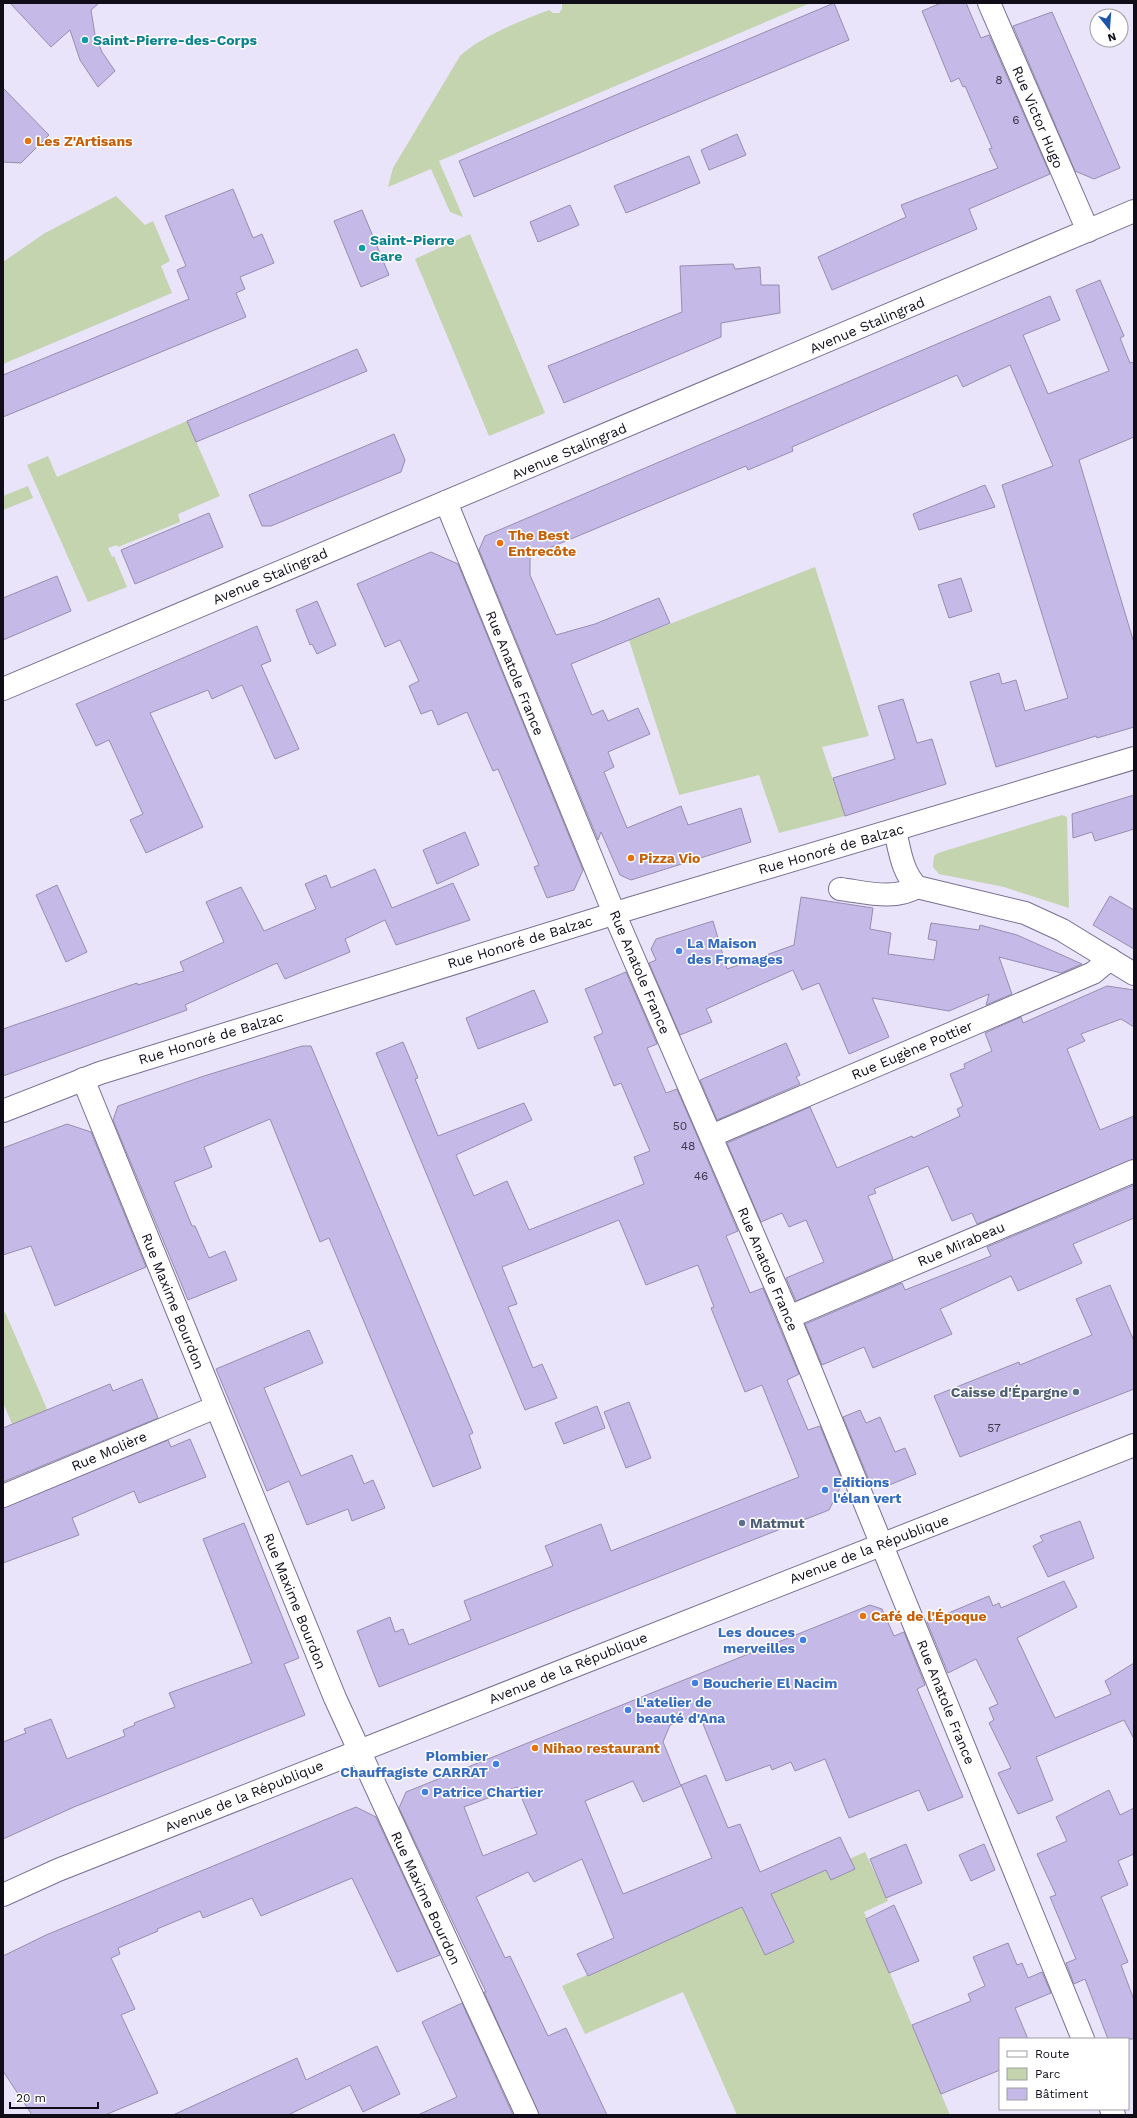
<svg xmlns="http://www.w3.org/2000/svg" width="1137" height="2118" font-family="'Work Sans',sans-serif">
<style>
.green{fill:#c3d4ae}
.building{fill:#c4b9e7;stroke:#978eaf;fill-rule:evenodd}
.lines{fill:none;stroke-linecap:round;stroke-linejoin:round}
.minor-casing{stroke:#787090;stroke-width:24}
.tertiary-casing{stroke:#787090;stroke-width:24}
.minor{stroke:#fff;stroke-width:22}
.tertiary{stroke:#fff;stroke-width:22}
.culture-dot{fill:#0f9aa8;stroke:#fff;stroke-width:1.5}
.food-dot{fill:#e8710a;stroke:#fff;stroke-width:1.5}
.shop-dot{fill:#3f7fe0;stroke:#fff;stroke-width:1.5}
.service-dot{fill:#5c6f8a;stroke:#fff;stroke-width:1.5}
.labels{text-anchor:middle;stroke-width:3;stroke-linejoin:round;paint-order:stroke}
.number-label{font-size:12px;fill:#3d374c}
.culture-label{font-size:14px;font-weight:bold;fill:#0d838f;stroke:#fff;text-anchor:start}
.street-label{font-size:14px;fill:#100c18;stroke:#fff}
.food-label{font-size:14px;font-weight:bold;fill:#c56008;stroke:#fff;text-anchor:start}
.shop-label{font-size:14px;font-weight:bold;fill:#366cbe;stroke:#fff;text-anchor:start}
.service-label{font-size:14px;font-weight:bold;fill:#4e5e75;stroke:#fff;text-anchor:end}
</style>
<rect width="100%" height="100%" fill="#e9e4fa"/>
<!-- green -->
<g class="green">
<path d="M 562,3 L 808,4 L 439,161 L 463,217 L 450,212 L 431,169 L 388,187 L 393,168 L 460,56 C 479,37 523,20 549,10 L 553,13 L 559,13 L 562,9 Z"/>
<path d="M 116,196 L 145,225 L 153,221 L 170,261 L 161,266 L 172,293 L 3,364 L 3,262 L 45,233 Z"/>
<path d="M 470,234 L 545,413 L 489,436 L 415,259 Z"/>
<path d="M 187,421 L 220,496 L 178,514 L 180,522 L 118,547 L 117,545 L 108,548 L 112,557 L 114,556 L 127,587 L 88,602 L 27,465 L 48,456 L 57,477 Z"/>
<path d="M 28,486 L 33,498 L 3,510 L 3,496 Z"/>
<path d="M 815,567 L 869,736 L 822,747 L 845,816 L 779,833 L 759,775 L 679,795 L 629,640 Z"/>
<path d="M 1062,815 L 1067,817 L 1069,908 L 1004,887 L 939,874 L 933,867 L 934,856 L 938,853 Z"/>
<path d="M 5,1312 L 65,1451 L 30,1465 L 3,1403 L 3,1313 Z"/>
<path d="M 865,1852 L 888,1901 L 864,1912 L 950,2115 L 737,2115 L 683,1992 L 585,2034 L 562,1986 Z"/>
</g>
<!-- building -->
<g class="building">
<path d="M 10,3 L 99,3 L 91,10 L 95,35 L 102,52 L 115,71 L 98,87 L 80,60 L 70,30 L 51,47 Z"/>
<path d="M 834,3 L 849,40 L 474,197 L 459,161 Z"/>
<path d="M 941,3 L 966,3 L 981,38 L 989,35 L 1050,174 L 969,209 L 977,229 L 832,290 L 818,257 L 906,217 L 901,205 L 998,168 L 989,149 L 992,148 L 965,86 L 963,87 L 959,78 L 951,82 L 922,11 Z"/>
<path d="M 1052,12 L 1120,168 L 1094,179 L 1075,171 L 1013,26 Z"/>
<path d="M 3,88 L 49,135 L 21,163 L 3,162 Z"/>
<path d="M 737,134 L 746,155 L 709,170 L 701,150 Z"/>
<path d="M 689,156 L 700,183 L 626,213 L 614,186 Z"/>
<path d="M 233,189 L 253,238 L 262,234 L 274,263 L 240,277 L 245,289 L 236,293 L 246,317 L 3,417 L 3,375 L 189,299 L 177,270 L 186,266 L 165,216 Z"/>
<path d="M 570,205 L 579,225 L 538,242 L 530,222 Z"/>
<path d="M 362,210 L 389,275 L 361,287 L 334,221 Z"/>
<path d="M 733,264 L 735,269 L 760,267 L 761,285 L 779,285 L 780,313 L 721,323 L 721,337 L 564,403 L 548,366 L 682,312 L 680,266 Z"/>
<path d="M 1100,280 L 1124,336 L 1120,338 L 1130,363 L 1134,362 L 1134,437 L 1079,460 L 1134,643 L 1134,727 L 1097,738 L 1096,736 L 996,767 L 970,682 L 999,673 L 1002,684 L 1016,680 L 1025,711 L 1068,698 L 1002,485 L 1053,466 L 1010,365 L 963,387 L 957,375 L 792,447 L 793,451 L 748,470 L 746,466 L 530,556 L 530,575 L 556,635 L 595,624 L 659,598 L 670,623 L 571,664 L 592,715 L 603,710 L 608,721 L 638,708 L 650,734 L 608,752 L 614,767 L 604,772 L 627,828 L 681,806 L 688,825 L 741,808 L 751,842 L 631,880 L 620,875 L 601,832 L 598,840 L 479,550 L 485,536 L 1050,296 L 1060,320 L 1023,335 L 1048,394 L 1109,371 L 1076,290 Z"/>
<path d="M 357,349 L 367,371 L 196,442 L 187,421 Z"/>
<path d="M 394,434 L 405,460 L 401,472 L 271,526 L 262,526 L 249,495 Z"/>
<path d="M 985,485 L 995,507 L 919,530 L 913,514 Z"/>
<path d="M 209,513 L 223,547 L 135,584 L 121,550 Z"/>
<path d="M 431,552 L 458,564 L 583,870 L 574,890 L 547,898 L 534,867 L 539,865 L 498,769 L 493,771 L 467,712 L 438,725 L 432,710 L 421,714 L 409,686 L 419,681 L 400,640 L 385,647 L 357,584 Z"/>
<path d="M 57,576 L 71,611 L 3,640 L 3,598 Z"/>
<path d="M 961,578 L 972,611 L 949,618 L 938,585 Z"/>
<path d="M 317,601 L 336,645 L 317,654 L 312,644 L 310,645 L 296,610 Z"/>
<path d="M 257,626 L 271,661 L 261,665 L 299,749 L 275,759 L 242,685 L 212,699 L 208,690 L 150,713 L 203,827 L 146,853 L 130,820 L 143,814 L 109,740 L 96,746 L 76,704 Z"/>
<path d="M 903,699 L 917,743 L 932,739 L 946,784 L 845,816 L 833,778 L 895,759 L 878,706 Z"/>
<path d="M 1134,795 L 1134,829 L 1095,841 L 1092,832 L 1073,838 L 1072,814 Z"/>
<path d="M 465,832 L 479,865 L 437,884 L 423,850 Z"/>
<path d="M 375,869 L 392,908 L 453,883 L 470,920 L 396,945 L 385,920 L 345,939 L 350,952 L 285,979 L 277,963 L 185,1005 L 187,1010 L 3,1076 L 3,1029 L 137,983 L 138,985 L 184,971 L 180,962 L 224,942 L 206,902 L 241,887 L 264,931 L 316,909 L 305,884 L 326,875 L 331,888 Z"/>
<path d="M 57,885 L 87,952 L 66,962 L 36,895 Z"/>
<path d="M 1110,896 L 1134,910 L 1134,949 L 1093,925 Z"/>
<path d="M 801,897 L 873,908 L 870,929 L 891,933 L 888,954 L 934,960 L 937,941 L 928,939 L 931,923 L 979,930 L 980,925 L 1017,935 L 1082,964 L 1061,973 L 999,957 L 1012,994 L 986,1005 L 989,994 L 949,1011 L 872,998 L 889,1037 L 849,1054 L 819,983 L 802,990 L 793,970 L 706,1009 L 712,1022 L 680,1035 L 649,963 L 656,960 L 651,949 L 656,939 L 713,921 L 727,969 L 794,945 Z"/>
<path d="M 626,972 L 657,1044 L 647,1048 L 666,1093 L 677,1089 L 738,1231 L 726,1236 L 750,1293 L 763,1288 L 799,1374 L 787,1380 L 808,1430 L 820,1426 L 843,1482 L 829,1510 L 379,1687 L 357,1631 L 390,1617 L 395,1632 L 403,1629 L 409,1645 L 471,1620 L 464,1601 L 553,1566 L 545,1546 L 601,1524 L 611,1551 L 799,1477 L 762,1385 L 745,1392 L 711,1308 L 714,1307 L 698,1265 L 646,1285 L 619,1220 L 502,1267 L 517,1304 L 508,1307 L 533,1368 L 542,1364 L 557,1398 L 525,1410 L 376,1053 L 403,1042 L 418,1078 L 415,1079 L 438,1136 L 524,1103 L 532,1120 L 456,1155 L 474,1196 L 507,1181 L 529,1230 L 644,1184 L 634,1157 L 650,1151 L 621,1083 L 614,1086 L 594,1037 L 603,1033 L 585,989 Z"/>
<path d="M 1107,986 L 1134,990 L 1134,1027 L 1121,1019 L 1081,1034 L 1085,1041 L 1067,1049 L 1100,1130 L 1134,1116 L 1134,1159 L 977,1224 L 972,1213 L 952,1221 L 928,1166 L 874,1189 L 876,1193 L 868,1196 L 893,1259 L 796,1301 L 786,1278 L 824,1262 L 806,1220 L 789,1227 L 782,1213 L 761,1222 L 727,1143 L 810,1107 L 837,1168 L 912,1136 L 913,1138 L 960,1116 L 957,1109 L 963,1106 L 950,1074 L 965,1068 L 964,1064 L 992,1051 L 985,1033 L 1021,1017 L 1023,1023 Z"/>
<path d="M 534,990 L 548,1022 L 478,1049 L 466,1018 Z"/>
<path d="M 786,1043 L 800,1075 L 796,1077 L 800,1084 L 717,1120 L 700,1080 Z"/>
<path d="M 302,1046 L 311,1046 L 473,1433 L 469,1435 L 481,1468 L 433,1487 L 329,1238 L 320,1242 L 270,1119 L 204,1147 L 212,1167 L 174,1182 L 192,1226 L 195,1226 L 209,1258 L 225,1251 L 237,1280 L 188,1300 L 113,1120 L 118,1106 L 204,1076 Z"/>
<path d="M 67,1124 L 91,1132 L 146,1267 L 55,1306 L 31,1246 L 3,1255 L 3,1148 Z"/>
<path d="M 1134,1185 L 1134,1218 L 1073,1244 L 1082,1263 L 1018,1291 L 1011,1276 L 940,1309 L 952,1334 L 873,1368 L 864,1347 L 822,1365 L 805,1324 L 902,1283 L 905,1290 L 991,1256 L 987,1247 Z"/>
<path d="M 1110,1285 L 1134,1341 L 1134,1389 L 960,1457 L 934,1396 L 1019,1362 L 1020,1365 L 1092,1335 L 1076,1299 Z"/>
<path d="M 309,1330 L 323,1363 L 264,1388 L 301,1476 L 352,1455 L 364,1484 L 373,1480 L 385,1508 L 352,1521 L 348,1509 L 307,1525 L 289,1481 L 267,1491 L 216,1369 Z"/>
<path d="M 142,1379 L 158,1418 L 3,1482 L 3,1428 L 110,1384 L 113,1391 Z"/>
<path d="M 629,1402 L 651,1458 L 626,1468 L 604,1412 Z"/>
<path d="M 597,1406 L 605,1428 L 564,1444 L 555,1423 Z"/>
<path d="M 860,1410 L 866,1423 L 880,1417 L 895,1452 L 905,1448 L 916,1474 L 887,1486 L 869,1480 L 843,1417 Z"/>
<path d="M 190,1439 L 206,1477 L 139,1503 L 134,1491 L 72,1518 L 79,1535 L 3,1563 L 3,1508 L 168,1440 L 171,1447 Z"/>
<path d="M 1080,1521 L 1094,1558 L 1048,1577 L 1033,1546 L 1043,1541 L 1040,1536 Z"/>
<path d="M 244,1523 L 299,1658 L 284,1664 L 305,1715 L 74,1807 L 3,1839 L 3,1742 L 26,1733 L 24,1729 L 51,1719 L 67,1759 L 125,1736 L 123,1730 L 135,1725 L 134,1723 L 175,1707 L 169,1693 L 252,1663 L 203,1539 Z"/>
<path d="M 1064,1581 L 1077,1607 L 1017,1638 L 1055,1718 L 1111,1694 L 1105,1681 L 1134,1663 L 1134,1739 L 1124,1720 L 1036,1757 L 1053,1800 L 1018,1814 L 998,1773 L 1011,1768 L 989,1723 L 994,1720 L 989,1708 L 998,1704 L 976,1659 L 948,1673 L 927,1622 L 989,1596 L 993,1606 L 999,1603 L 1001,1608 Z"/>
<path d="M 870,1605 L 882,1609 L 894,1636 L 904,1632 L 925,1685 L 917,1689 L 963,1797 L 928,1811 L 919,1790 L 849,1818 L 825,1759 L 795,1771 L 791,1762 L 772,1770 L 770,1765 L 726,1781 L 699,1714 L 670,1725 L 663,1742 L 681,1786 L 643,1802 L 633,1781 L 585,1801 L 623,1894 L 712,1858 L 681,1785 L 706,1775 L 728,1828 L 740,1824 L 760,1872 L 840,1837 L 855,1869 L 831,1880 L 826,1870 L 771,1894 L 794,1942 L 765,1955 L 742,1907 L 588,1976 L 577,1954 L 614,1938 L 582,1859 L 534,1882 L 528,1872 L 476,1897 L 505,1958 L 510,1956 L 548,2036 L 566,2028 L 607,2115 L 539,2115 L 484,1992 L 486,1992 L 399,1808 L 406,1792 ZM 517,1787 L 537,1834 L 483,1856 L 464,1807 Z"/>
<path d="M 1109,1790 L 1120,1815 L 1134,1808 L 1134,1854 L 1118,1861 L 1128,1885 L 1101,1897 L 1128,1962 L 1121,1965 L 1134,2000 L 1134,2039 L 1108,2039 L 1085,1979 L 1074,1984 L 1066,1963 L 1076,1959 L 1050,1897 L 1056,1895 L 1037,1854 L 1067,1841 L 1056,1817 Z"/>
<path d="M 356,1807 L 376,1817 L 440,1955 L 397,1972 L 352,1878 L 261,1916 L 252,1898 L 203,1918 L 200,1911 L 157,1929 L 158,1931 L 118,1948 L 120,1954 L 111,1958 L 135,2009 L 121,2015 L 158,2093 L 105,2115 L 32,2115 L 3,2071 L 3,1956 L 46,1935 Z"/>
<path d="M 906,1844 L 922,1883 L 886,1898 L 870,1859 Z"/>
<path d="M 984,1844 L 995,1870 L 971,1881 L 959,1855 Z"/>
<path d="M 894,1905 L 919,1961 L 889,1973 L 866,1919 Z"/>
<path d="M 1008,1943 L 1017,1965 L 1022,1963 L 1028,1978 L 1042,1972 L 1051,1993 L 1015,2008 L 1028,2039 L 1000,2039 L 1000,2070 L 941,2094 L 912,2025 L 971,2001 L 968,1994 L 985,1986 L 973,1957 Z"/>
<path d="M 462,2003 L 513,2115 L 418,2115 L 457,2097 L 422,2022 Z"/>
<path d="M 377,2046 L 400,2094 L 363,2112 L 350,2085 L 288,2115 L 173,2115 L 297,2058 L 306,2080 Z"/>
</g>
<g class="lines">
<defs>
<g id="minor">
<path d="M 989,3 L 1088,231"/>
<path d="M 446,502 L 614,913 L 789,1317 L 1083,2039"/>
<path d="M 895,831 C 900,851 902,872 917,887 L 1025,913 L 1062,930 L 1134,974"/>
<path d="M 840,889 C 865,892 894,901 917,887"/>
<path d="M 83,1079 L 335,1698 L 527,2115"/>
<path d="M 3,1111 L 100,1073 L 632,908 L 1134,758"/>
<path d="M 711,1136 L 1093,973 L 1110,959"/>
<path d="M 789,1317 L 1134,1171"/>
<path d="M 3,1496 L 216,1407"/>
<path d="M 3,1895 L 58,1870 L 1134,1445"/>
<path d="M 1111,2109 L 1114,2115"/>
</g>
<path id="tertiary" d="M 3,689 L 1134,211"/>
</defs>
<!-- minor casing -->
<use href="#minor" class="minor-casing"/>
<!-- tertiary casing -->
<use href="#tertiary" class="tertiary-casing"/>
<!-- minor -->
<use href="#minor" class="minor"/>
<!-- tertiary -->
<use href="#tertiary" class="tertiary"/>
</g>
<!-- markers -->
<g class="culture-dot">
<circle cx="85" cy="40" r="4"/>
<circle cx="362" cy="248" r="4"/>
</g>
<g class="food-dot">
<circle cx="28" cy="141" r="4"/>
<circle cx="500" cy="543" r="4"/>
<circle cx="631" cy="858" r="4"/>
<circle cx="863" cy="1616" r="4"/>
<circle cx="535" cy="1748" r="4"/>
</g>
<g class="shop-dot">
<circle cx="679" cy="951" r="4"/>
<circle cx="825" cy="1490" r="4"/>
<circle cx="803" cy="1640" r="4"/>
<circle cx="695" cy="1683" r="4"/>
<circle cx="628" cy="1710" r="4"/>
<circle cx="496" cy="1764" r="4"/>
<circle cx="425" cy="1792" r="4"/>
</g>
<g class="service-dot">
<circle cx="1076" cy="1392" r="4"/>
<circle cx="742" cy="1523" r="4"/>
</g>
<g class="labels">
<!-- number labels -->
<g class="number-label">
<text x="999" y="84">8</text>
<text x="1016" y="124">6</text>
<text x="680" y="1130">50</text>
<text x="688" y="1150">48</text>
<text x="701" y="1180">46</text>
<text x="994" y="1432">57</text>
</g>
<!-- culture labels -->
<g class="culture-label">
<text x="93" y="45">Saint-Pierre-des-Corps</text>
<text x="370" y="245">Saint-Pierre<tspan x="370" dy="16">Gare</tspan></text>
</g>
<!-- street labels -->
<g class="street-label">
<text transform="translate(1038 117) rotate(67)" y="5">Rue Victor Hugo</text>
<text transform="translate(867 325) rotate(-23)" y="5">Avenue Stalingrad</text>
<text transform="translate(569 451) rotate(-23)" y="5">Avenue Stalingrad</text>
<text transform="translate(270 576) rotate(-23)" y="5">Avenue Stalingrad</text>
<text transform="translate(515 673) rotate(68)" y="5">Rue Anatole France</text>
<text transform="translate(831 849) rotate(-16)" y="5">Rue Honoré de Balzac</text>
<text transform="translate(520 942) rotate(-17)" y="5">Rue Honoré de Balzac</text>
<text transform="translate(640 972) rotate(67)" y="5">Rue Anatole France</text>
<text transform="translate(211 1038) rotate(-17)" y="5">Rue Honoré de Balzac</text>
<text transform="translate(912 1050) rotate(-23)" y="5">Rue Eugène Pottier</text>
<text transform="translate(961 1244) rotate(-23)" y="5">Rue Mirabeau</text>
<text transform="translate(768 1269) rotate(67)" y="5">Rue Anatole France</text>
<text transform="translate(173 1301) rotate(68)" y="5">Rue Maxime Bourdon</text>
<text transform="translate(109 1451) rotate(-23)" y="5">Rue Molière</text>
<text transform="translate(869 1549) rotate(-21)" y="5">Avenue de la République</text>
<text transform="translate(295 1601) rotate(68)" y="5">Rue Maxime Bourdon</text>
<text transform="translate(568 1668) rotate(-22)" y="5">Avenue de la République</text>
<text transform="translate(946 1702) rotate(68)" y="5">Rue Anatole France</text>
<text transform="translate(244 1796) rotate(-22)" y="5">Avenue de la République</text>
<text transform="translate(426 1898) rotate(65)" y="5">Rue Maxime Bourdon</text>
</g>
<!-- food labels -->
<g class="food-label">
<text x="36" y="146">Les Z'Artisans</text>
<text x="508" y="540">The Best<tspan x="508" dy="16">Entrecôte</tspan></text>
<text x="639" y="863">Pizza Vio</text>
<text x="871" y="1621">Café de l'Époque</text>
<text x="543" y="1753">Nihao restaurant</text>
</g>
<!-- shop labels -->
<g class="shop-label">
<text x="687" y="948">La Maison<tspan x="687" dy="16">des Fromages</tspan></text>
<text x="833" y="1487">Editions<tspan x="833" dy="16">l'élan vert</tspan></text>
<text x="795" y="1637" text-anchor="end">Les douces<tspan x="795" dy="16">merveilles</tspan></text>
<text x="703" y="1688">Boucherie El Nacim</text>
<text x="636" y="1707">L'atelier de<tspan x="636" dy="16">beauté d'Ana</tspan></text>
<text x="488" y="1761" text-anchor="end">Plombier<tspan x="488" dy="16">Chauffagiste CARRAT</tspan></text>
<text x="433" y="1797">Patrice Chartier</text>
</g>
<!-- service labels -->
<g class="service-label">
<text x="1068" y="1397">Caisse d'Épargne</text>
<text x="750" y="1528" text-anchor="start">Matmut</text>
</g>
</g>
<!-- border -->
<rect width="1137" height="2118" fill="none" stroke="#100c18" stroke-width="8"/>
<!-- legend -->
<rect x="999" y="2038" width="130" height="72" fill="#ffffff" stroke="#9f9ea3"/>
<rect x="1007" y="2051" width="20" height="6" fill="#ffffff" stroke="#9f9ea3"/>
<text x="1035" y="2058" font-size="12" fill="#100c18">Route</text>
<rect x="1007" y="2068" width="20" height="12" fill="#c3d4ae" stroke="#9f9ea3"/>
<text x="1035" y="2078" font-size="12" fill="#100c18">Parc</text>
<rect x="1007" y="2088" width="20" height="12" fill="#c4b9e7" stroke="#9f9ea3"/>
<text x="1035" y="2098" font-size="12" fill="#100c18">Bâtiment</text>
<!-- north arrow -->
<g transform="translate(1109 28) rotate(163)"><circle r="19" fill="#ffffff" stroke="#9f9ea3"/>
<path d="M0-3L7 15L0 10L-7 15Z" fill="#1c55a7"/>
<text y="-6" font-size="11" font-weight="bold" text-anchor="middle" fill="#100c18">N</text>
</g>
<!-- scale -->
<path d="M10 2102v6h88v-6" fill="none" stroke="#100c18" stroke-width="2"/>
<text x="16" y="2102" font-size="12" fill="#100c18" stroke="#ffffff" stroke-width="3" paint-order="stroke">20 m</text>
</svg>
